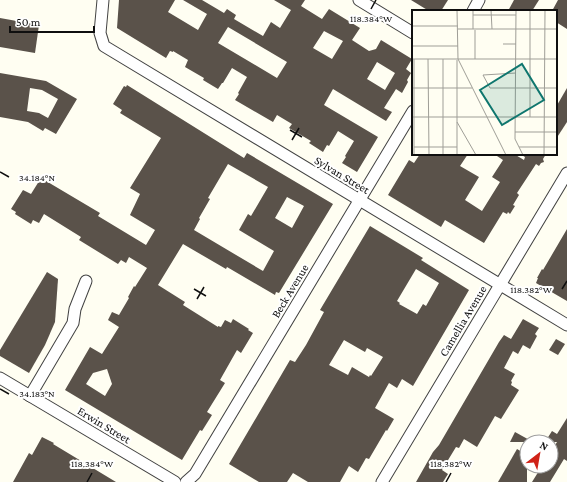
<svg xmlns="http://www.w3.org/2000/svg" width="567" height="482" font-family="'Crimson Pro',serif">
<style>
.building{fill:#5a524a;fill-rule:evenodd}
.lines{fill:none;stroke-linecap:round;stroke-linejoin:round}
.minor-casing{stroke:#424242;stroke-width:13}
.minor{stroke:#fff;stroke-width:11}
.ticks{fill:none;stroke:#0f0f0f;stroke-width:1.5}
.labels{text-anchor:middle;stroke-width:4;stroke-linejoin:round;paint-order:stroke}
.street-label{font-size:12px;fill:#0f0f0f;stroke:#fff}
.inset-road{fill:none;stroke:#9f9e97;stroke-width:1}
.view{fill:#0f766e;fill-opacity:0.15;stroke:#0f766e;stroke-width:2}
.inset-edge{fill:none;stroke:#0f0f0f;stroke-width:2}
.ticks-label{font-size:10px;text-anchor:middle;fill:#0f0f0f;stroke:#fff;stroke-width:4;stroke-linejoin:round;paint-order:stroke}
</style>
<rect width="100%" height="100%" fill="#fffef2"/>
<!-- building -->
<g class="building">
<path d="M 119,0 L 175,0 L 168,12 L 198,30 L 207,14 L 183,0 L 202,0 L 224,13 L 227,9 L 236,15 L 234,19 L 263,36 L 271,22 L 280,28 L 291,10 L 274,0 L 305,0 L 301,6 L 322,19 L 329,9 L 360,28 L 352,40 L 369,51 L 376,49 L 381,40 L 412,59 L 406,69 L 411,73 L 407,80 L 408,82 L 402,93 L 396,89 L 384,108 L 392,112 L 386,121 L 333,89 L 324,105 L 378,137 L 357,172 L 342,163 L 346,157 L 345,156 L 354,141 L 338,131 L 329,146 L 327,145 L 323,152 L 309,143 L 311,141 L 289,128 L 292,124 L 277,115 L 273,122 L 235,100 L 239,94 L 238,93 L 247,77 L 232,68 L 223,83 L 222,83 L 218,89 L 203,80 L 204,78 L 185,67 L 188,60 L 173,51 L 173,52 L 170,51 L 166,58 L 117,28 ZM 228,27 L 287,62 L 277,78 L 218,43 ZM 324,31 L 343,41 L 332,59 L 313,48 ZM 377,62 L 395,73 L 385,90 L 367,79 Z"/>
<path d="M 411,0 L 448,0 L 441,11 L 429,11 Z"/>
<path d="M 514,0 L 539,0 L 532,11 L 508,11 Z"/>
<path d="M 558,0 L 567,0 L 567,29 L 556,22 L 556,11 L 552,11 Z"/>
<path d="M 0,18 L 39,25 L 35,53 L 0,47 Z"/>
<path d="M 0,73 L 46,81 L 77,99 L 56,134 L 45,128 L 43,131 L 28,122 L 0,117 ZM 30,88 L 42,90 L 58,99 L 48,118 L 39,113 L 27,111 Z"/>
<path d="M 127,85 L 244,158 L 247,153 L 333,204 L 279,293 L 276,292 L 275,295 L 227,267 L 226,269 L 183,244 L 158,285 L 185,302 L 183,305 L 218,327 L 218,326 L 221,327 L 225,320 L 231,323 L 233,319 L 249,329 L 248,330 L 253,333 L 241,353 L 237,350 L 220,380 L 225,383 L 207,412 L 212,415 L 202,431 L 200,430 L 182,460 L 65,390 L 90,347 L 102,354 L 119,327 L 108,320 L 112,312 L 119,315 L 129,298 L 128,297 L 134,286 L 135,287 L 147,268 L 129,257 L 126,263 L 121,260 L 118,264 L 79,240 L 81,237 L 44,214 L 39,223 L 33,220 L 31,224 L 15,214 L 16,212 L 11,209 L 23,190 L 31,194 L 41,178 L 100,213 L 98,216 L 146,245 L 155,230 L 130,215 L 140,194 L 130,188 L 161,138 L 120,113 L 122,110 L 113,104 L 124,86 L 126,87 ZM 228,164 L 268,187 L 251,216 L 248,214 L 239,230 L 274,251 L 263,271 L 194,230 L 200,219 L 199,218 L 210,199 L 208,198 ZM 287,197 L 304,206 L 292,228 L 275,218 ZM 107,369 L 112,384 L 105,396 L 86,384 L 93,373 Z"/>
<path d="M 567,88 L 567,122 L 556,139 L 556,107 Z"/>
<path d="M 420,154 L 468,154 L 460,166 L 479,177 L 465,200 L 482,211 L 500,182 L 492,177 L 503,160 L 494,154 L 514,154 L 524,160 L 525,157 L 520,154 L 546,154 L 543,159 L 544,162 L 541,163 L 539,166 L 536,164 L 517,193 L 519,195 L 513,205 L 515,206 L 510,214 L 508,212 L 507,214 L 503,212 L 484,243 L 445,220 L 441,227 L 388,195 L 409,160 L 414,163 Z"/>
<path d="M 370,226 L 423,258 L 421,260 L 469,290 L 413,386 L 402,379 L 397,388 L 389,383 L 375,408 L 394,419 L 387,431 L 386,430 L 369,459 L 366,458 L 358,472 L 349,466 L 340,482 L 308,482 L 293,473 L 287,482 L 259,482 L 229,464 L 290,360 L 295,362 L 306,345 L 324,312 L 320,310 ZM 416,269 L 439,283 L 426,306 L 423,304 L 417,314 L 399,304 L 400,303 L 397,301 ZM 344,340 L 365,352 L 367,348 L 383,357 L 371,376 L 370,375 L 369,377 L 352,367 L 348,375 L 329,365 Z"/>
<path d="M 567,229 L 567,301 L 536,283 L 538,278 L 537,278 L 542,269 L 543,270 Z"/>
<path d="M 47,272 L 58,279 L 55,322 L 45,345 L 29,373 L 0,356 L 0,350 Z"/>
<path d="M 523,319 L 539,328 L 535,334 L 537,336 L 530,349 L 523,345 L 518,354 L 513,351 L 504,368 L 515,374 L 511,381 L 512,382 L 511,385 L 519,390 L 501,419 L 495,416 L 477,447 L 464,439 L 459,448 L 456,447 L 442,470 L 448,474 L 443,482 L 416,482 L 433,452 L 439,445 L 499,342 L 504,335 L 511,339 Z"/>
<path d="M 556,339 L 565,344 L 558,355 L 549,350 Z"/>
<path d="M 567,418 L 567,461 L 564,459 L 550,482 L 532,482 L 542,466 L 551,466 L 551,452 L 557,442 L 545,442 L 552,431 L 557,434 Z"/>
<path d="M 515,432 L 533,442 L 510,442 Z"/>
<path d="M 42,437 L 54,443 L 53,444 L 116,482 L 13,482 L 29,453 L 32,455 Z"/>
<path d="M 517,449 L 527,455 L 527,482 L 498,482 Z"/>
</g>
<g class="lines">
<defs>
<g id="minor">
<path d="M 103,0 L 100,33 L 104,46 L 567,325"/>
<path d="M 359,0 L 413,33"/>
<path d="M 473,11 L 479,0"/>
<path d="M 0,378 L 175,482"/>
<path d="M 30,396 L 73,323 L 75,309 L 86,281"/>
<path d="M 186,482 L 195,474 L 413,111"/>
<path d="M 382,482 L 567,173"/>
</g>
</defs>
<!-- minor casing -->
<use href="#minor" class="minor-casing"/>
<!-- minor -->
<use href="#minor" class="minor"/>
</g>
<!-- ticks -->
<path class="ticks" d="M 371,9 L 376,0M 290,130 L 302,137M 292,140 L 299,128M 0,172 L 9,177M 194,289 L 206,296M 562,289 L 567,281M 197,299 L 204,287M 0,389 L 9,394M 87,482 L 92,473M 446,482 L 451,473"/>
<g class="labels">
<!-- street labels -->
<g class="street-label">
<text transform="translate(342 175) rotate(31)" y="4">Sylvan Street</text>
<text transform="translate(290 291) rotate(-59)" y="4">Beck Avenue</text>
<text transform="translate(463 321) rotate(-59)" y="4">Camellia Avenue</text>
<text transform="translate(104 425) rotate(31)" y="4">Erwin Street</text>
</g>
</g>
<!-- overview -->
<g transform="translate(412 10)">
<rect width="145" height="145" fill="#fffef2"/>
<path class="inset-road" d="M 45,0 L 46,49 L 94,145M 61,0 L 61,19M 79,0 L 80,19M 104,0 L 103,129 L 111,145M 61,5 L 104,5M 0,16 L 46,16M 46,19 L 145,19M 63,20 L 63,49M 91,34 L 104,34M 0,36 L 46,36M 0,49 L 145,49M 2,49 L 2,145M 16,49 L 17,145M 104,63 L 71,65 L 78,78 L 145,78M 0,78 L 60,78M 0,107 L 145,107M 118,107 L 118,0M 45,112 L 64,145M 103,122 L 145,122M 2,137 L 45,137M 107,137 L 145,137M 31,145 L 31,49M 45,145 L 45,50M 132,145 L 133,0"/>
<path class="view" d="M 110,54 L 132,90 L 90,115 L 68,80 Z"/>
<rect width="145" height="145" class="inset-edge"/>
</g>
<g class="ticks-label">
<text x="371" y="22">118.384°W</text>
<text x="37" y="181">34.184°N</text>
<text x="531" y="293">118.382°W</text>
<text x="37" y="397">34.183°N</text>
<text x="92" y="467">118.384°W</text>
<text x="451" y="467">118.382°W</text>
</g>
<!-- north arrow -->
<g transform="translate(539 454) rotate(31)"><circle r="19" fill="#ffffff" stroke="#9f9f9f"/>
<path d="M0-3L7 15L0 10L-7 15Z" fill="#d02217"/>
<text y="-6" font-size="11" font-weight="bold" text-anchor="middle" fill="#0f0f0f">N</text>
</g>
<!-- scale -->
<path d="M10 26v6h84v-6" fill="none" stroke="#0f0f0f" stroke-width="2"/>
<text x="16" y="26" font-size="12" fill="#0f0f0f" stroke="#ffffff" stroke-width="3" paint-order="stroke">50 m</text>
</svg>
